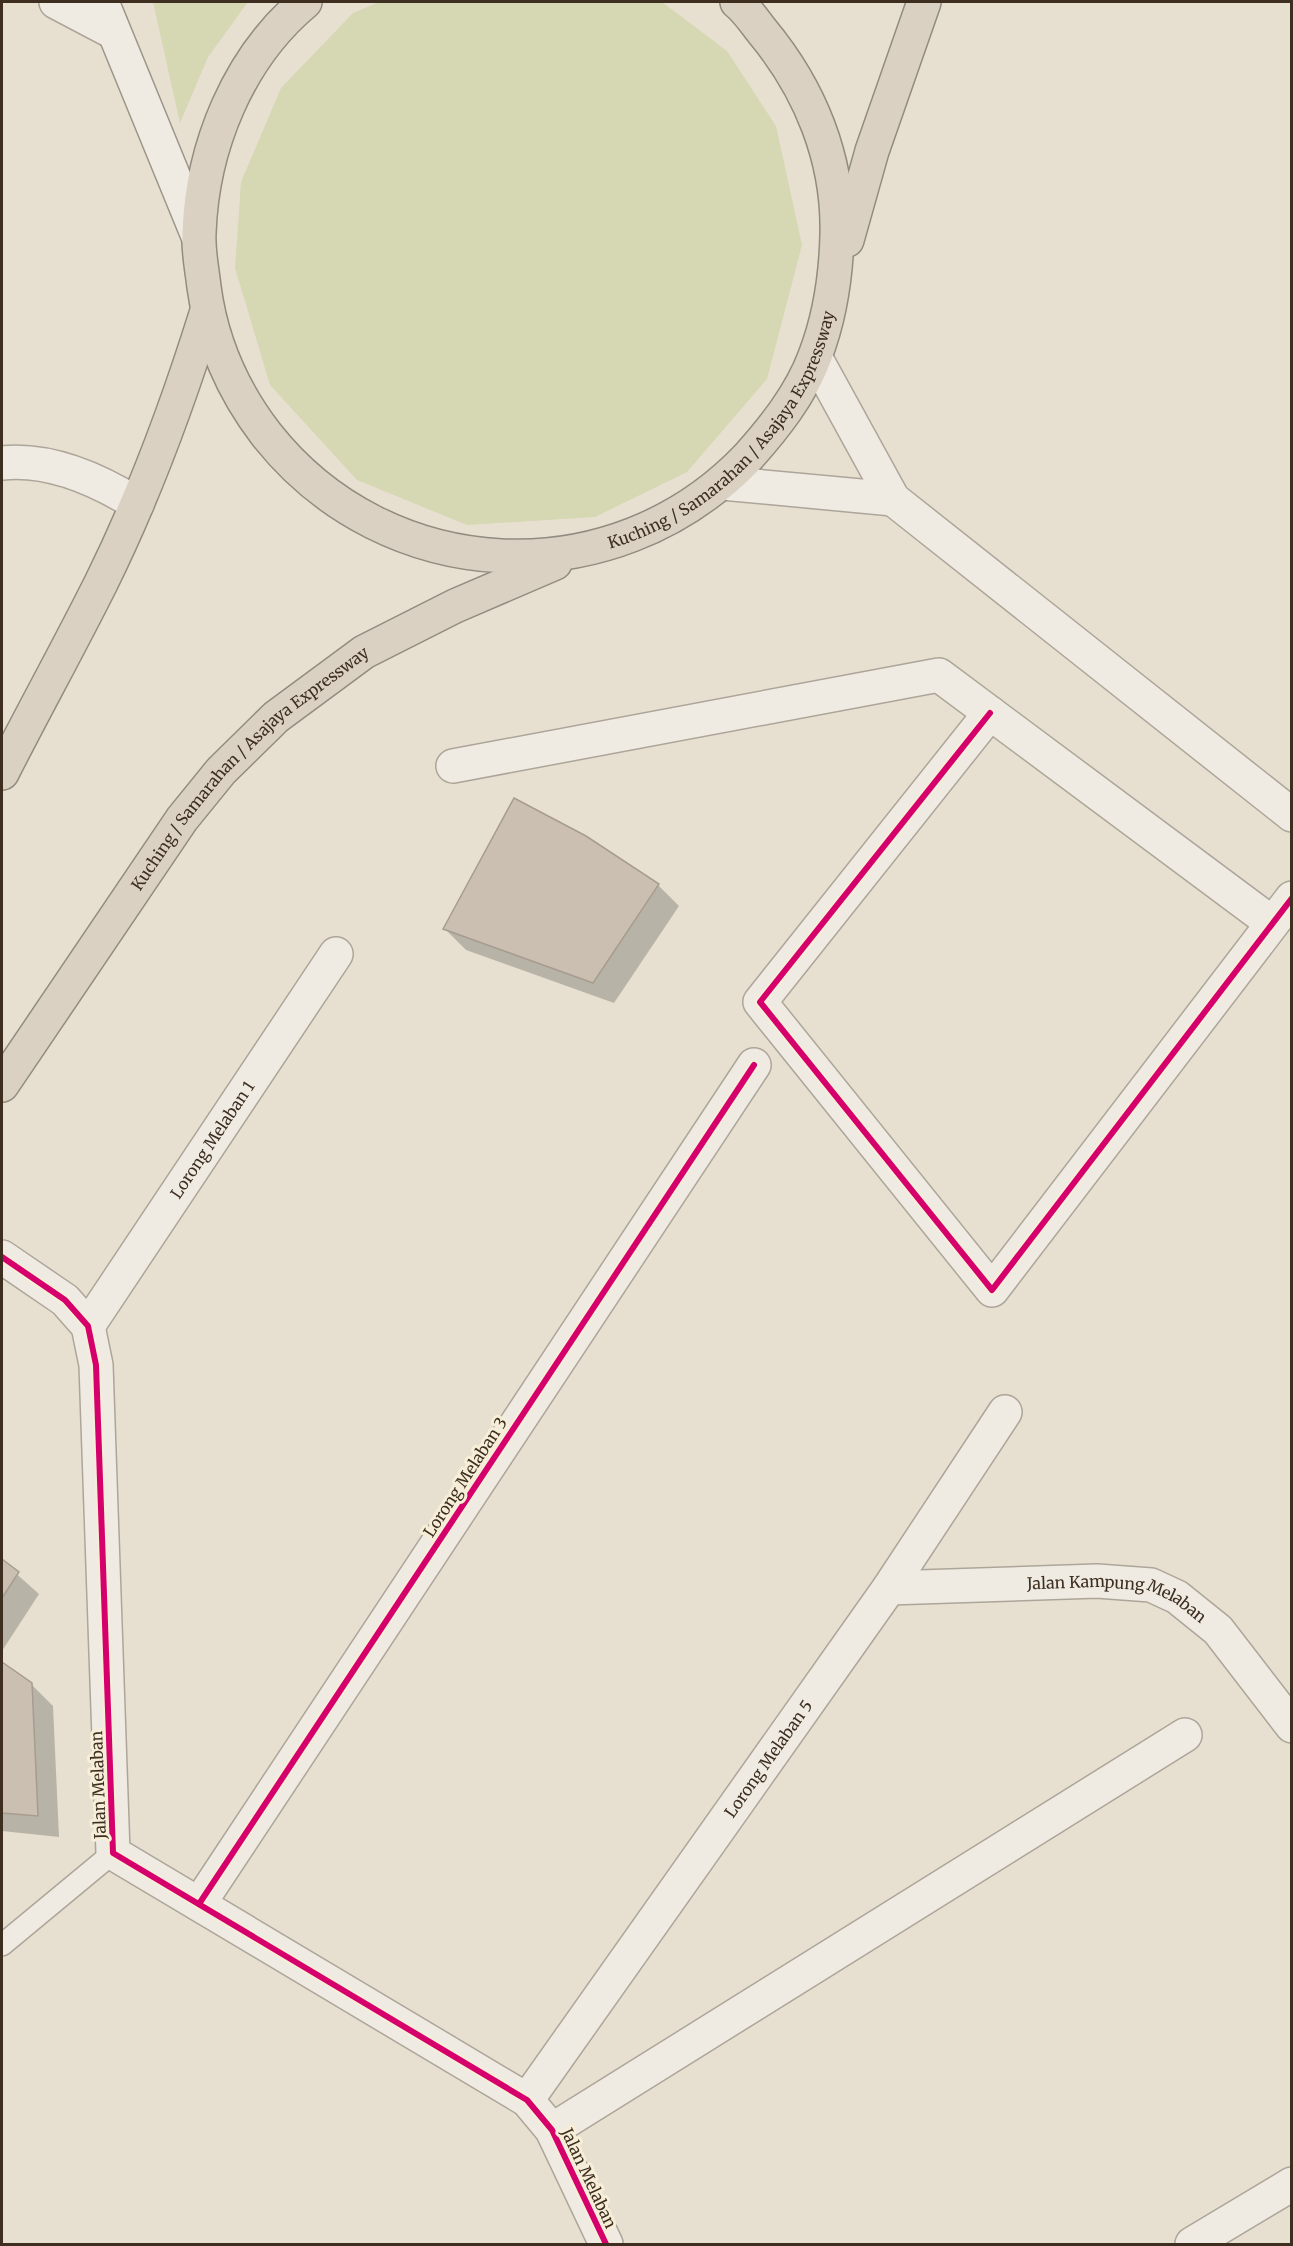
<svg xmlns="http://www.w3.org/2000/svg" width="1293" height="2246" font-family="Merriweather,serif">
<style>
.green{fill:#d6d7b3}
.shadow{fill:#0003}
.building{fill:#cbbfb2;stroke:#a89c90;stroke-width:1.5}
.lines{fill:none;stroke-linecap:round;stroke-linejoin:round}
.lane-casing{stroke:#ada599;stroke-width:24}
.street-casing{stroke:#ada599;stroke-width:36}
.secondary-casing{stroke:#9c958a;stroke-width:36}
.highway-casing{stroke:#928b80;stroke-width:36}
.lane{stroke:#efebe3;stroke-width:21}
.street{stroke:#efebe3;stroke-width:33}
.secondary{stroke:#efebe3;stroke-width:33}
.highway{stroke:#dad1c2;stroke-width:33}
.cycleway-casing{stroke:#f7eed8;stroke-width:10}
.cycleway{stroke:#d6006c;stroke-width:6}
.labels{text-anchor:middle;stroke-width:6;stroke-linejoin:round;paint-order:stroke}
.street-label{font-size:16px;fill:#3d2e20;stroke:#f7eed8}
</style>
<rect width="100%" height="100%" fill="#e7e0d1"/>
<!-- green -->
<g class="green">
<path d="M 153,2 L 248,2 L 208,57 L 180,123 Z"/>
<path d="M 379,2 L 662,2 L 727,51 L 776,126 L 802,245 L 767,379 L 687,472 L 595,517 L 467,525 L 357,480 L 270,385 L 235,268 L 241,182 L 281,88 L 353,13 Z"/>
</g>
<!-- shadow -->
<g class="shadow">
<path d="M 658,885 L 679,906 L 614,1003 L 466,950 L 445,929 Z"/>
<path d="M 2,1561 L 39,1594 L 2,1651 Z"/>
<path d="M 2,1664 L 31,1684 L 53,1706 L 59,1837 L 2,1831 Z"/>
</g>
<!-- building -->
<g class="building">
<path d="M 514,798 L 586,836 L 659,884 L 593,983 L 443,929 Z"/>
<path d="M 2,1559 L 19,1572 L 2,1598 Z"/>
<path d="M 2,1662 L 32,1683 L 38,1816 L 2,1813 Z"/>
</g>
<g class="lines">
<defs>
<path id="lane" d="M 2,1945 L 113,1853"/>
<g id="street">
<path d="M 56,2 L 113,32"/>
<path d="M 815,357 L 893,499 L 1292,815"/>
<path d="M 2,463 C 50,458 97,479 137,504"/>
<path d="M 722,483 L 893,499"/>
<path d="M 990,713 L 760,1002 L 992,1290 L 1292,898"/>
<path d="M 453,766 L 939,675 L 1272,923"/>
<path d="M 2,1257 L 65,1300 L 88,1326 L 96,1365 L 113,1853 L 527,2100 L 552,2130 L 606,2244"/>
<path id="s1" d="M 88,1326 L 336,954"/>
<path id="s2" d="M 889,1588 L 1097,1581 L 1151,1585 L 1177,1597 L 1218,1630 L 1292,1726"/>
<path d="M 199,1904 L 754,1065"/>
<path id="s3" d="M 527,2100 L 889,1588 L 1005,1412"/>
<path d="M 552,2130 L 1185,1735"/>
<path d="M 1192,2244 L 1292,2184"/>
</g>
<path id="secondary" d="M 102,2 L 198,236"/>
<g id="highway">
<path id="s4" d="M 305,2 C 238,58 202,147 199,233 C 198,251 202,269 204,287 C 211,340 233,391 266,434 C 386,587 613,598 747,458 C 774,428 801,394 815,356 C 830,317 836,277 837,235 C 839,159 810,89 762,31 C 754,21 747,10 737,2"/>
<path d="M 847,240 L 872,151 L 924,2"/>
<path d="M 2,773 C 34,710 69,647 101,583 C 144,496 178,404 207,311"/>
<path id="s5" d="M 2,1085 L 182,819 L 221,771 L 276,717 L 364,652 L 455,606 L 555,563"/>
</g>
</defs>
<!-- lane casing -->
<use href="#lane" class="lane-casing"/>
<!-- street casing -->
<use href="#street" class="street-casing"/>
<!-- secondary casing -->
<use href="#secondary" class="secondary-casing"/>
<!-- highway casing -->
<use href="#highway" class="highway-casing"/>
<!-- lane -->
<use href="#lane" class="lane"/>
<!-- street -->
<use href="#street" class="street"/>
<!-- secondary -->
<use href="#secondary" class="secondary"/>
<!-- highway -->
<use href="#highway" class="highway"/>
<defs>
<g id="cycleway">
<path d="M 990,713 L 760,1002 L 992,1290 L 1292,898"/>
<path d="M 2,1257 L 65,1300 L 88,1326 L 96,1365 L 113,1853 L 527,2100 L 552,2130 L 606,2244"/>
<path d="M 199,1904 L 754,1065"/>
</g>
</defs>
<!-- cycleway casing -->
<use href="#cycleway" class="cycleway-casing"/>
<!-- cycleway -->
<use href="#cycleway" class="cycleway"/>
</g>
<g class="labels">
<!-- street labels -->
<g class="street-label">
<text dy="6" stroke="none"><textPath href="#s4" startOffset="1026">Kuching / Samarahan / Asajaya Expressway</textPath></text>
<text dy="6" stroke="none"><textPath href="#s5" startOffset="405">Kuching / Samarahan / Asajaya Expressway</textPath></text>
<text dy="6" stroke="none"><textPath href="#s1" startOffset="224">Lorong Melaban 1</textPath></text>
<text transform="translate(465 1477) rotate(-57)" y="6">Lorong Melaban 3</text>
<text dy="6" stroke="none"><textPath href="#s2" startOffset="232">Jalan Kampung Melaban</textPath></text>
<text dy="6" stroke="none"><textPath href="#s3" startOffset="418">Lorong Melaban 5</textPath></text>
<text transform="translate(98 1785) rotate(-92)" y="6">Jalan Melaban</text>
<text transform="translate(589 2178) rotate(65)" y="6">Jalan Melaban</text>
</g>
</g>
<!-- border -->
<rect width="1293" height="2246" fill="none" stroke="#3d2e20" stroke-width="6"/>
</svg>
